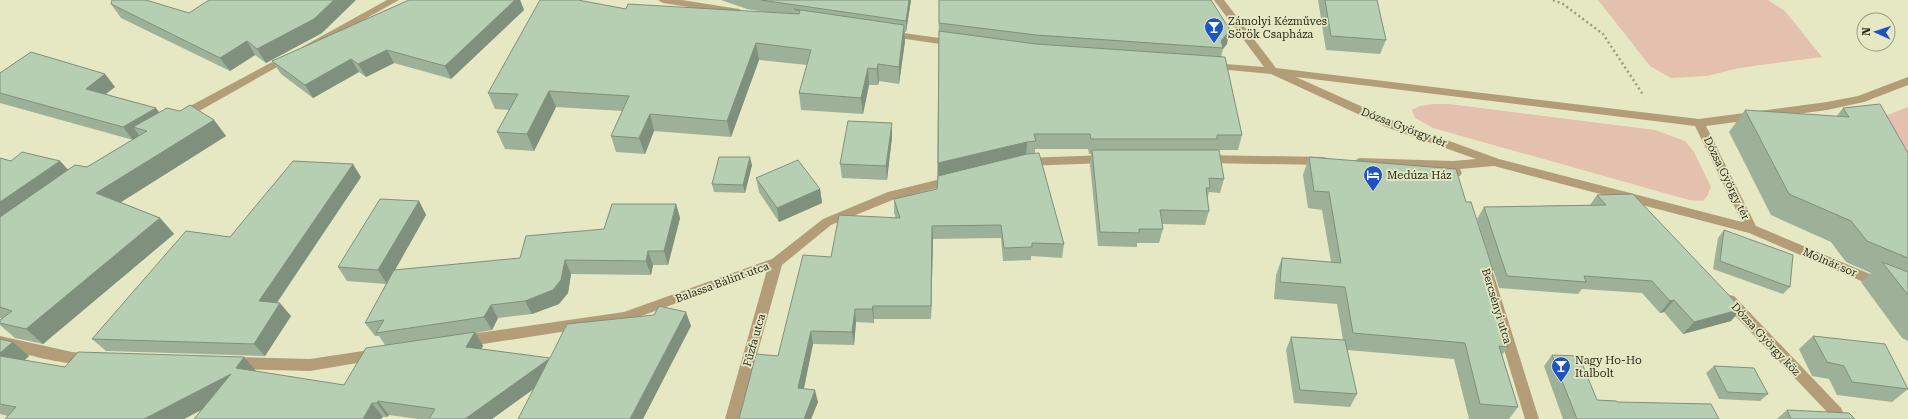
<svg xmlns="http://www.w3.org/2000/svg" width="1908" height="419" font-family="'Roboto Serif',serif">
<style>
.green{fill:#e4c1af}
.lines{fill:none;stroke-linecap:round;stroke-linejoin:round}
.path{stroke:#9b9c80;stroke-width:2.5;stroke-dasharray:2 3;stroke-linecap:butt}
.street{fill:#b39d78;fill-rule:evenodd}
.wall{fill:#9db198}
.shaded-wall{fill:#7f907c}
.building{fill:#b6ceb1;stroke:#7f907c}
.labels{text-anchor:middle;stroke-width:3.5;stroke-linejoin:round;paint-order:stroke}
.poi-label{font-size:11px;fill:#2a2a1c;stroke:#e6e8c3;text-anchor:start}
.street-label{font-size:11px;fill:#2a2a1c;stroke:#e6e8c3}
</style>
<rect width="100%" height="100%" fill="#e6e8c3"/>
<!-- green -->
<g class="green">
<path d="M 1598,0 L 1768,0 L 1785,11 L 1822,57 L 1739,68 L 1707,76 L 1671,78 L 1650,66 Z"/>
<path d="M 1433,104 L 1449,104 L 1655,130 L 1685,141 L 1694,152 L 1711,187 L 1708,195 L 1703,201 L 1689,200 L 1433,128 L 1415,118 L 1412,110 L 1420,106 Z"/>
<path d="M 1908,107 L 1908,211 L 1861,125 Z"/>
</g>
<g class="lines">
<!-- path -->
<path class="path" d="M 1553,0 L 1563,4 L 1603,34 L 1644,96"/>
<!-- street -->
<g class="street">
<path d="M 387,0 L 399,0 L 311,49 L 303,49 L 302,47 Z"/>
<path d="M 658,0 L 682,0 L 739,9 L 744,12 L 739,15 L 663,3 Z"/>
<path d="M 1214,0 L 1224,0 L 1276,68 L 1699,119 L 1827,102 L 1858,96 L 1908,77 L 1908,85 L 1864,102 L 1827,110 L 1706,126 L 1756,226 L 1908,290 L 1908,301 L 1749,233 L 1494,166 L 1460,169 L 1462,173 L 1460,176 L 1452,176 L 1449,169 L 1355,165 L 1353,162 L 1359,158 L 1453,161 L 1476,159 L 1386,127 L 1271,74 L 1208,68 L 1207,66 L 1208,64 L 1212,63 L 1264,67 ZM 1296,77 L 1695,126 L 1742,222 L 1499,159 L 1394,121 Z"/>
<path d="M 889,31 L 954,40 L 959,43 L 954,46 L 885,36 L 884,34 Z"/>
<path d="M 289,53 L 293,54 L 294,56 L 293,58 L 185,119 L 181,120 L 175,116 L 177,113 Z"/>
<path d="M 1106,155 L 1112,159 L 1106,163 L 1025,166 L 1019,162 L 1025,158 Z"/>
<path d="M 1205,155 L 1324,157 L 1330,161 L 1324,165 L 1205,163 L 1199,159 Z"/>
<path d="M 953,176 L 957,177 L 959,180 L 957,183 L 895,199 L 831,225 L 782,265 L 739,419 L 725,419 L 767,270 L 625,322 L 464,347 L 459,345 L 457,341 L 459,337 L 464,335 L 624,312 L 772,259 L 823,219 L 888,192 Z"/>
<path d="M 1484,258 L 1488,260 L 1490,263 L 1539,419 L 1525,419 L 1478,263 L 1480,260 Z"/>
<path d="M 1729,295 L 1734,296 L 1841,408 L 1843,412 L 1841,416 L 1836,418 L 1831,416 L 1724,304 L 1723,300 L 1724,296 Z"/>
<path d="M 0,336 L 72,352 L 94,354 L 96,358 L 94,362 C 73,369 23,353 0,348 Z"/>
<path d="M 376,349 L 381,351 L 383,355 L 381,359 L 310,371 L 234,369 L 229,367 L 227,363 L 229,359 L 234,357 L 310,359 Z"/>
</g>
</g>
<!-- wall -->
<g class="wall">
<path d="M 409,0 L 520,0 L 524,10 L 451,79 L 394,63 L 366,77 L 359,72 L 313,98 L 281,74 L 272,61 Z"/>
<path d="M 721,0 L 911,0 L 906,32 L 905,32 L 905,41 L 899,84 L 879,81 L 878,85 L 869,85 L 863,114 L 801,110 L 799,93 L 807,65 L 759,60 L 731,137 L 654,131 L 645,154 L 616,152 L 611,136 L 622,111 L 556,107 L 534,151 L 505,149 L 497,132 L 509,110 L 495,109 L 488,93 L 626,9 L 771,13 L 747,9 Z"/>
<path d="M 939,0 L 1227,44 L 1223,49 L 1221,57 L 1242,135 L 1238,150 L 1214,150 L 1224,179 L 1220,193 L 1209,192 L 1207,200 L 1209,211 L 1205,225 L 1162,224 L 1163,229 L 1159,243 L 1137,243 L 1137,247 L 1098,246 L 1090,164 L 1091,154 L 1089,154 L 1088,149 L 1035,149 L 1035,153 L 1064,244 L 1062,258 L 1031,256 L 1031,260 L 1003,261 L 1001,238 L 933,239 L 931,319 L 874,319 L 874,323 L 856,322 L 854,345 L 813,344 L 804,389 L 818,402 L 811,419 L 740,419 L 778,356 L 831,257 L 896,218 L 894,213 L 894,199 L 937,189 Z"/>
<path d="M 1318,0 L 1377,0 L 1386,40 L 1380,54 L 1326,50 Z"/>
<path d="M 111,4 L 189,13 L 322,33 L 266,63 L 255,55 L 230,71 L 121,18 Z"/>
<path d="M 0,73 L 105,74 L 115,87 L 106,94 L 159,112 L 214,120 L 226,136 L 121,202 L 160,218 L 174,234 L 43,344 L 15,338 L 0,325 L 0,320 L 2,318 L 0,318 L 0,158 L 11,161 L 60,161 L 68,170 L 87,167 L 133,140 L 0,103 Z"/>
<path d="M 1843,108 L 1908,153 L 1908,341 L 1902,338 L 1861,282 L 1871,273 L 1846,262 L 1831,242 L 1771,215 L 1729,132 L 1745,110 L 1836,117 Z"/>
<path d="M 892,137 L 887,180 L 842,178 L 840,164 Z"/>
<path d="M 1309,157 L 1466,202 L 1493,270 L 1488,279 L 1508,347 L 1502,355 L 1518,407 L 1509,419 L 1469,419 L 1454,359 L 1347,350 L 1357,394 L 1350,407 L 1294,403 L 1286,350 L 1291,337 L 1343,340 L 1337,304 L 1274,299 L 1276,275 L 1282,258 L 1331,262 L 1322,210 L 1308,208 L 1303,175 Z"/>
<path d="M 752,165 L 745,193 L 714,192 L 712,184 Z"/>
<path d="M 361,177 L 277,303 L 291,316 L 265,356 L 106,351 L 92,339 L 230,237 Z"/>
<path d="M 756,178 L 820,189 L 822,203 L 779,222 L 759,192 Z"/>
<path d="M 1597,195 L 1731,321 L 1683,334 L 1664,312 L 1660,313 L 1642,293 L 1582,289 L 1578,294 L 1499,288 L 1477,219 L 1484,207 L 1590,205 Z"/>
<path d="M 419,201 L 426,215 L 395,270 L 520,258 L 676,204 L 680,218 L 668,265 L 653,265 L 651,275 L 571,274 L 568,293 L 559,304 L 532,314 L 498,318 L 492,330 L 476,333 L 483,346 L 481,349 L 550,358 L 691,326 L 533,389 L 492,419 L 418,419 L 389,415 L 387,417 L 202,410 L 184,419 L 5,419 L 8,416 L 0,414 L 0,339 L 13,342 L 29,356 L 25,360 L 65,367 L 256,371 L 256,372 L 344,385 L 385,345 L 379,336 L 375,336 L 365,323 L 386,284 L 347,281 L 338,267 Z"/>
<path d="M 1724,230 L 1790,287 L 1783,294 L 1713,269 L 1718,238 Z"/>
<path d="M 1813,336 L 1908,388 L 1908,389 L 1892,402 L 1837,395 L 1829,379 L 1812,376 L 1799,349 Z"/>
<path d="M 1552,355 L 1597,400 L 1617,402 L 1719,419 L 1563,419 L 1544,366 Z"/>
<path d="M 1714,366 L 1768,394 L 1760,401 L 1719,399 L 1706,373 Z"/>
<path d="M 1787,410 L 1855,419 L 1777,419 Z"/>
</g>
<!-- shaded-wall -->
<g class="shaded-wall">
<path d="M 334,0 L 356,0 L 322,33 L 266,63 L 257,49 Z"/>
<path d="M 515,0 L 520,0 L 524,10 L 451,79 L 445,66 Z"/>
<path d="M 909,0 L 911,0 L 906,32 L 906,21 Z"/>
<path d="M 904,25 L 905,41 L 899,84 L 899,67 Z"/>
<path d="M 1230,30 L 1227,44 L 1223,49 L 1221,41 Z"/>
<path d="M 247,41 L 255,55 L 230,71 L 220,58 Z"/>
<path d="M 756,43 L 759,60 L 731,137 L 727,121 Z"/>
<path d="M 387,50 L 394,63 L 366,77 L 358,64 Z"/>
<path d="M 351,59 L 359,72 L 313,98 L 305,85 Z"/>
<path d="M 878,64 L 879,81 L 878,85 L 877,69 Z"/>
<path d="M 868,68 L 869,85 L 863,114 L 861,98 Z"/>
<path d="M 105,74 L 115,87 L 96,101 L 86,89 Z"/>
<path d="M 549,91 L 556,107 L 534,151 L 527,134 Z"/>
<path d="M 156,108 L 165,120 L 133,127 L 140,136 L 133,140 L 123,127 Z"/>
<path d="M 650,114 L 654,131 L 645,154 L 639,138 Z"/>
<path d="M 214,120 L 226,136 L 110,209 L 96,193 Z"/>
<path d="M 892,123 L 892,137 L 887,180 L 886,166 Z"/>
<path d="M 1027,142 L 1026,157 L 938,178 L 938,163 Z"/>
<path d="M 750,157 L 752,165 L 745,193 L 743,185 Z"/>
<path d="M 60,161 L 75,177 L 0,229 L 0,202 Z"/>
<path d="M 353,164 L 361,177 L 269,314 L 259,301 Z"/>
<path d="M 820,189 L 822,203 L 779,222 L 777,208 Z"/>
<path d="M 419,201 L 426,215 L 387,284 L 378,270 Z"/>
<path d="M 676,204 L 680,218 L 668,265 L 664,251 Z"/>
<path d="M 160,218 L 174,234 L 43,344 L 26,329 Z"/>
<path d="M 932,226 L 933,239 L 931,319 L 931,306 Z"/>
<path d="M 648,251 L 653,265 L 651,275 L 646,261 Z"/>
<path d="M 565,260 L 571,274 L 568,293 L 559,304 L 532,314 L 525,301 Z"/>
<path d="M 1674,300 L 1664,312 L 1660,313 L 1670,301 Z"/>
<path d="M 280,303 L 291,316 L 265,356 L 254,344 Z"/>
<path d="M 491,305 L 498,318 L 492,330 L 484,317 Z"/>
<path d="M 873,306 L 874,319 L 874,323 L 872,309 Z"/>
<path d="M 855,309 L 856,322 L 854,345 L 852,332 Z"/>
<path d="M 1742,309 L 1731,321 L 1683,334 L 1694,322 Z"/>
<path d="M 686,312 L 691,326 L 643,419 L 630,419 Z"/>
<path d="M 811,331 L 813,344 L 801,401 L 798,388 Z"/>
<path d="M 475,332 L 483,346 L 475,361 L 466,347 Z"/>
<path d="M 13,342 L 29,356 L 14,369 L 0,358 L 0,353 Z"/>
<path d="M 244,357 L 256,371 L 249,382 L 236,368 Z"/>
<path d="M 549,359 L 556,373 L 492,419 L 465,419 Z"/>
<path d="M 231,374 L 243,387 L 184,419 L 144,419 Z"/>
<path d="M 815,390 L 818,402 L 811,419 L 804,419 Z"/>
<path d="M 378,401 L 389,415 L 387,417 L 377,403 Z"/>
<path d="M 372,403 L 383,417 L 381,419 L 363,419 Z"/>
</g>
<!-- building -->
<g class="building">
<path d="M 112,0 L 146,0 L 189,13 L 209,0 L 334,0 L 314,19 L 257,49 L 247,41 L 220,58 L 111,4 Z"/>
<path d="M 409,0 L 515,0 L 445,66 L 387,50 L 358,64 L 351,59 L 305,85 L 272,61 Z"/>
<path d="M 540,0 L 578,0 L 626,9 L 628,4 L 799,14 L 800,11 L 794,9 L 904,25 L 899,67 L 878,64 L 877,69 L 868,68 L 861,98 L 799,93 L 811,50 L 756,43 L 727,121 L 650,114 L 639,138 L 611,136 L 629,96 L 549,91 L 527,134 L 497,132 L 518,94 L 488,93 Z"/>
<path d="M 761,0 L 909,0 L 906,21 Z"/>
<path d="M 939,0 L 1211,0 L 1230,30 L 1221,41 L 1223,48 L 1036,35 L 939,23 Z"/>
<path d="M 1325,0 L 1377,0 L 1386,40 L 1331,36 Z"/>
<path d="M 939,31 L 1036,44 L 1225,57 L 1242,135 L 1217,135 L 1217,139 L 1091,139 L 1090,134 L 1034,134 L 1036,141 L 1027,142 L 938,163 Z"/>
<path d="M 31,52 L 105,74 L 86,89 L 156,108 L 123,127 L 0,93 L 0,73 Z"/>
<path d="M 1880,104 L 1908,153 L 1908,258 L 1867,241 L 1851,221 L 1789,194 L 1745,110 L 1849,117 L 1843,108 Z"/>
<path d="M 190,105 L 214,120 L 96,193 L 160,218 L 26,329 L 0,323 L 0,320 L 12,311 L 0,307 L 0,217 L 75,165 L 87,167 L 147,131 L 133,127 L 167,108 L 180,111 Z"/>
<path d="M 848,121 L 892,123 L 886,166 L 840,164 Z"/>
<path d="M 1092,150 L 1219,150 L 1224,179 L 1209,178 L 1210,188 L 1206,188 L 1209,211 L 1160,210 L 1163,229 L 1139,229 L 1139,233 L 1100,232 Z"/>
<path d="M 22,152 L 60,161 L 0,202 L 0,158 L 11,161 Z"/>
<path d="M 1039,153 L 1064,244 L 1032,243 L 1032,247 L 1004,248 L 1001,225 L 932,226 L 931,306 L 873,306 L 872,309 L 855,309 L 852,332 L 811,331 L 798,388 L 815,390 L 804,419 L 739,419 L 756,354 L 778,356 L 803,255 L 831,257 L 839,215 L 900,218 L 894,199 L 937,189 L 938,176 L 1027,154 Z"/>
<path d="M 719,157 L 750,157 L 743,185 L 712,184 Z"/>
<path d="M 1309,157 L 1456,169 L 1466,202 L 1471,202 L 1493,270 L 1485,269 L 1508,347 L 1499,346 L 1518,407 L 1480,404 L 1465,343 L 1353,333 L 1345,287 L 1280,282 L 1282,258 L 1341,263 L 1329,192 L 1314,191 Z"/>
<path d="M 798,160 L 820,189 L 777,208 L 756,178 Z"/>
<path d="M 293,161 L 353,164 L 259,301 L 280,303 L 254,344 L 92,339 L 186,231 L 230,237 Z"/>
<path d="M 1633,194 L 1742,309 L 1694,322 L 1674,300 L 1670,301 L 1652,281 L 1584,276 L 1586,282 L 1507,276 L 1484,207 L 1606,205 L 1597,195 Z"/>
<path d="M 380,199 L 419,201 L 378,270 L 338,267 Z"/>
<path d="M 612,204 L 676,204 L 664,251 L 648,251 L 646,261 L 565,260 L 561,280 L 553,290 L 525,301 L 491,305 L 484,317 L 376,333 L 384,320 L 365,323 L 394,270 L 520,258 L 526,236 L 604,229 Z"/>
<path d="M 1724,230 L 1793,255 L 1790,287 L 1720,261 Z"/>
<path d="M 1882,262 L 1908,272 L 1908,295 Z"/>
<path d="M 659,306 L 686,312 L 630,419 L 518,419 L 549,359 L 465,419 L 429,419 L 435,409 L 378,401 L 377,403 L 372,403 L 363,419 L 194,419 L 231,374 L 144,419 L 5,419 L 16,407 L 0,404 L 0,356 L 65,367 L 78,352 L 244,357 L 236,368 L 344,385 L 366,348 L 475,332 L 466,347 L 550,358 L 567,324 L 654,315 Z"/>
<path d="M 1813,336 L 1885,344 L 1908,389 L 1852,382 L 1844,366 L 1827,362 Z"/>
<path d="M 1291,337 L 1345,340 L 1357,394 L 1300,390 Z"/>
<path d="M 0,339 L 13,342 L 0,353 Z"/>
<path d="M 1552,355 L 1579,356 L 1597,400 L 1616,401 L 1617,402 L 1711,404 L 1719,419 L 1577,419 Z"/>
<path d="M 1714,366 L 1754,368 L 1768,394 L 1727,392 Z"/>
<path d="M 1787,410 L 1849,413 L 1855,419 L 1791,419 Z"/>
</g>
<!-- icons -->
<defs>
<symbol id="bar-pin" viewBox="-11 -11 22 30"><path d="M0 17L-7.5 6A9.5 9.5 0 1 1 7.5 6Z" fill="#1c54c1" stroke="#e6e8c3"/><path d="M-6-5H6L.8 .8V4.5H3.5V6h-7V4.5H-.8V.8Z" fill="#fff"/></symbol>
<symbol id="hotel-pin" viewBox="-11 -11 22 30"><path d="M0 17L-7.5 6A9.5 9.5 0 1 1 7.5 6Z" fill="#1c54c1" stroke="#e6e8c3"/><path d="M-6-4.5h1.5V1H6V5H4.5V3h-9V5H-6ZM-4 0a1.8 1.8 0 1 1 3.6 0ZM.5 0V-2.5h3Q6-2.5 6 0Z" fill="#fff"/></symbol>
</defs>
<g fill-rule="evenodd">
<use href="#bar-pin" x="1203" y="16" width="22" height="30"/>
<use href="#hotel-pin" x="1362" y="164" width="22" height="30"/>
<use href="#bar-pin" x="1550" y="355" width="22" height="30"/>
</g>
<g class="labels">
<!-- poi labels -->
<g class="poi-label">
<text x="1228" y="25">Zámolyi Kézműves<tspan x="1228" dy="13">Sörök Csapháza</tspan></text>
<text x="1387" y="179">Medúza Ház</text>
<text x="1575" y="364">Nagy Ho-Ho<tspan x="1575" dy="13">Italbolt</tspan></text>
</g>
<!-- street labels -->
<g class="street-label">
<text transform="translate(1404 127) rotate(21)" y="4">Dózsa György tér</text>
<text transform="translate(1727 178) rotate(64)" y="4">Dózsa György tér</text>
<text transform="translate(1830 262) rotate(23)" y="4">Molnár sor</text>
<text transform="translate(722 282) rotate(-20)" y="4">Balassa Bálint utca</text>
<text transform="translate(1497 306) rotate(73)" y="4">Bercsényi utca</text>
<text transform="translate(1766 339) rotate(47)" y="4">Dózsa György köz</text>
<text transform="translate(754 340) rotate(-74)" y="4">Fűzfa utca</text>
</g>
</g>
<!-- north arrow -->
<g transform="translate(1876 32) rotate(273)"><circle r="19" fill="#e6e8c3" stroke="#9b9c80"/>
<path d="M0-3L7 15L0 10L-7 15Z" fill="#1c54c1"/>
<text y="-6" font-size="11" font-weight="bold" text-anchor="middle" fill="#2a2a1c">N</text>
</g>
</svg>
